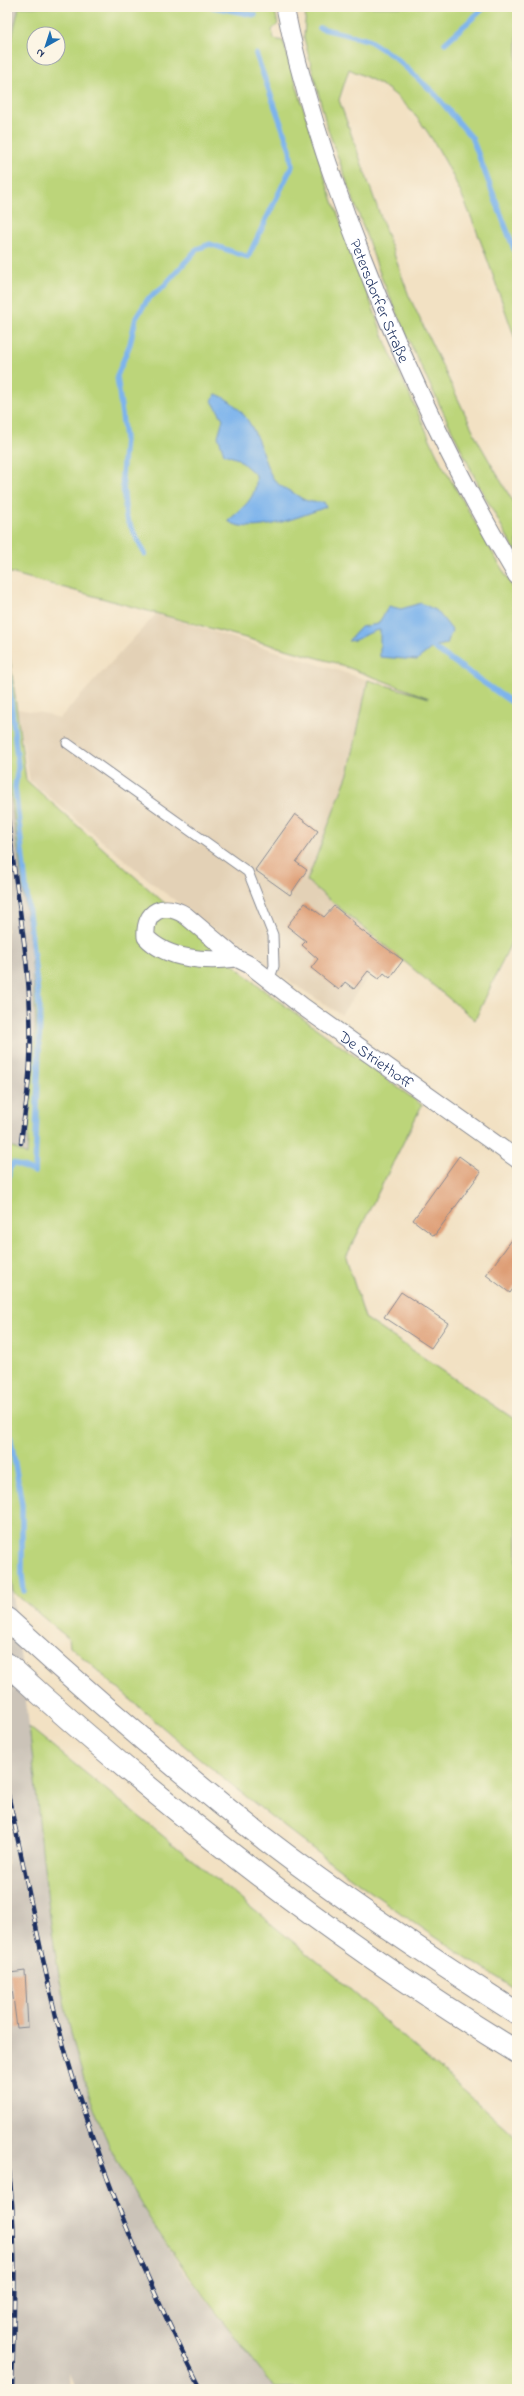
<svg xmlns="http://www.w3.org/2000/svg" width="524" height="2396" font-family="'Indie Flower',sans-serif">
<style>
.built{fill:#e3d1b6}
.industrial{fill:#cbc3b8}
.green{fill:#bcd57a;stroke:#6c826c;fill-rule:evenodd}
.water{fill:#7db4ec;stroke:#4c72a5}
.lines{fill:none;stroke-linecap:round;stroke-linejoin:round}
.stream{stroke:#7db4ec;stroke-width:5.5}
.building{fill:#de9e76}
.lane-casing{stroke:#868890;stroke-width:11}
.street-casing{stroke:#868890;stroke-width:19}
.highway-casing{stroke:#868890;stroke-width:24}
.lane{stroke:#fff;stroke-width:9}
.street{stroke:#fff;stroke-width:17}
.highway{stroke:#fff;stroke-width:22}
.rail-casing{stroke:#1b2f5e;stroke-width:4.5}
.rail{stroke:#fcf5e5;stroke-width:3;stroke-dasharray:9;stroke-linecap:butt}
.labels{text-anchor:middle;stroke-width:4;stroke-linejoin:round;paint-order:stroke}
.street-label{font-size:16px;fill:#1b2f5e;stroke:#fcf5e5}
</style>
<rect width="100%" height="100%" fill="#fcf5e5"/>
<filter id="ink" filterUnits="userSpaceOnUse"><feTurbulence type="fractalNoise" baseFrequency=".025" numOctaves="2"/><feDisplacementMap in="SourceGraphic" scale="8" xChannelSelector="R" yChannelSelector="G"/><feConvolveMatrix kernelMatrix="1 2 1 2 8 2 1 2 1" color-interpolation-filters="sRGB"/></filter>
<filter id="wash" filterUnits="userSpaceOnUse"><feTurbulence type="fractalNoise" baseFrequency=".012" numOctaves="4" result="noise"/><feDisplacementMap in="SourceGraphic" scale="16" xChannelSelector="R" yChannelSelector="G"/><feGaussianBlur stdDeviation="0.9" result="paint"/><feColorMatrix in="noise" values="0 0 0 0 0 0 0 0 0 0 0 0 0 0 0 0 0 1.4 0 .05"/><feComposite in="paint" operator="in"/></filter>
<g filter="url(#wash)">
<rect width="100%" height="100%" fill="#f2e1c3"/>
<!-- built -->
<path class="built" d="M 156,614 L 368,680 L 349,771 L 307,881 L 388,949 L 341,1015 L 259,961 L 162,891 L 30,781 L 17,709 L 48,714 L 59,719 Z"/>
<!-- industrial -->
<g class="industrial">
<path d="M 7,7 L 19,7 L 7,60 Z"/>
<path d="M 7,765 L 31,951 L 36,1020 L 27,1156 L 7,1144 Z"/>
<path d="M 7,1547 L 61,1986 L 73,2043 L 92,2104 L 116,2159 L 148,2217 L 183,2271 L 275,2389 L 74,2389 L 68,2373 L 69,2389 L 7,2389 Z"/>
</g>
<!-- green -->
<g class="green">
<path d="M 19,7 L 274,7 L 278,24 L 272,30 L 274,39 L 283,41 L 328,188 L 387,346 L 441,463 L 517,595 L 517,930 L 475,1020 L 307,881 L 349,771 L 368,680 L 429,698 L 336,663 L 7,572 L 7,60 ZM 34,34 L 58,34 L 58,58 L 34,58 Z"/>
<path d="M 306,7 L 517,7 L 517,344 C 489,268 454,139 389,90 C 377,81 361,75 349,69 L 339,100 L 409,296 L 479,443 L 517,509 L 517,554 L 478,484 L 415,354 L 382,279 L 327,127 L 304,38 Z"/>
<path d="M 7,636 L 26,780 L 258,986 L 422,1105 L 346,1257 L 365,1318 L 517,1421 L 517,1990 C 357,1891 210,1772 70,1646 L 69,1639 L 13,1592 L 7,1547 L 7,1144 L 27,1155 L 36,1020 L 31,951 L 7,765 L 7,730 L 10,706 L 7,684 Z"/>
<path d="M 29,1727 L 334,1975 L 517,2138 L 517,2389 L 275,2389 C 218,2313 159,2245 116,2159 C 51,2030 46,1869 29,1727 Z"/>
</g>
<!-- water -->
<g class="water">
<path d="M 216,394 C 236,401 251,421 258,441 C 263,453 266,467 273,478 C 279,487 287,489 295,494 C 306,502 311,503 324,502 L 326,507 C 301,516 251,537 228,521 C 243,507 258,498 256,475 L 238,459 L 224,454 L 218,436 L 223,419 L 212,401 Z"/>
<path d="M 421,603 L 437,611 L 452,630 L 447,644 L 433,647 L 417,660 L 380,657 L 380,630 C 368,631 360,641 348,641 L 361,627 L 378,624 L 389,606 L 401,609 Z"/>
</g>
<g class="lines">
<!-- stream -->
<g class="stream">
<path d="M 213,7 L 255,15"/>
<path d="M 320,28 L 368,40 L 393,56 L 433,92 L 472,138 L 517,257"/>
<path d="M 445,43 L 485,7"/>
<path d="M 7,95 L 9,88"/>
<path d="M 145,554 L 126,517 L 122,476 L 125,438 L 117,376 L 130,344 L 136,318 L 148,299 L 164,286 L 197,249 L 210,244 L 248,257 L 292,166 L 290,149 L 256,54"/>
<path d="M 433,647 L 517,706"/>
<path d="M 7,664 L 18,767 L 15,787 L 40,1014 L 35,1172 L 13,1163 L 9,1170 L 7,1195"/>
<path d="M 7,1417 L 22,1505 L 22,1575 L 24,1591"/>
</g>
</g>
<g id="blocks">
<!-- building -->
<g class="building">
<path d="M 295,814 L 318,831 L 296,862 L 307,870 L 290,895 L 255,870 Z"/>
<path d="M 305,903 L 324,917 L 334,906 L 355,923 L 354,925 L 403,960 L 390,978 L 384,973 L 379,979 L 368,971 L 354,989 L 345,982 L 339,990 L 311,968 L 318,959 L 302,945 L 306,941 L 287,926 Z"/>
<path d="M 459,1156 L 481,1172 L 434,1236 L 413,1220 Z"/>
<path d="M 517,1233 L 517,1283 L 510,1293 L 486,1275 Z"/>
<path d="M 401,1292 L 448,1323 L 431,1348 L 384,1317 Z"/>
<path d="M 25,1971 L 28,2027 L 17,2028 L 10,1973 Z"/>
</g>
</g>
</g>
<g filter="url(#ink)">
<use href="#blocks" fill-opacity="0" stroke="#868890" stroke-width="1"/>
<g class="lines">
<defs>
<path id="lane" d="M 67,743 L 248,872 L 273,935 L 274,966 L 269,981"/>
<g id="street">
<path id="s1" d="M 285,7 C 302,93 331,177 363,259 C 406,369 456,475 517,576"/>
<path id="s2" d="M 236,958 C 207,962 167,960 146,937 C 144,910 164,902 185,915 L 236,958 L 250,965 L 302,1006 L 517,1159"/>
</g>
<g id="highway">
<path d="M 7,1619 C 91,1696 177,1770 266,1840 C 347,1902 431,1958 517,2013"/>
<path d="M 7,1664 C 165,1808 334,1941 517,2052"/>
</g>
</defs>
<!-- lane casing -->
<use href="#lane" class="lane-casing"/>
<!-- street casing -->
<use href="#street" class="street-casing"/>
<!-- highway casing -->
<use href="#highway" class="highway-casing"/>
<!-- lane -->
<use href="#lane" class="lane"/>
<!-- street -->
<use href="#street" class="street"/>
<!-- highway -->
<use href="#highway" class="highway"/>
<defs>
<g id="rail">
<path d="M 7,812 C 16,895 34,978 30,1061 C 29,1088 24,1116 21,1143"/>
<path d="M 7,1790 C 24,1865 38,1942 56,2017 C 89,2146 141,2271 201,2389"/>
<path d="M 7,2155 C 18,2232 14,2311 12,2389"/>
</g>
</defs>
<!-- rail casing -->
<use href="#rail" class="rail-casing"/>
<!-- rail -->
<use href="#rail" class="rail"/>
</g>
</g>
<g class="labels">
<!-- street labels -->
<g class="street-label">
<text dy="6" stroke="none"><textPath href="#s1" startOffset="309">Petersdorfer Straße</textPath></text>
<text dy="6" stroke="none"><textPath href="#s2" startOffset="395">De Striethoff</textPath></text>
</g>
</g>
<!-- margin -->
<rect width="524" height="2396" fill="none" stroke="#fcf5e5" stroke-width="24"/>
<!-- north arrow -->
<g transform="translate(46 46) rotate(219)"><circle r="19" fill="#fcf5e5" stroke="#a2a6af"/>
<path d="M0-3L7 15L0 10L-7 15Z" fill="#1f6fb2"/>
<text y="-6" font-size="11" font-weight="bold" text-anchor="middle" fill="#1b2f5e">N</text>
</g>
</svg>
